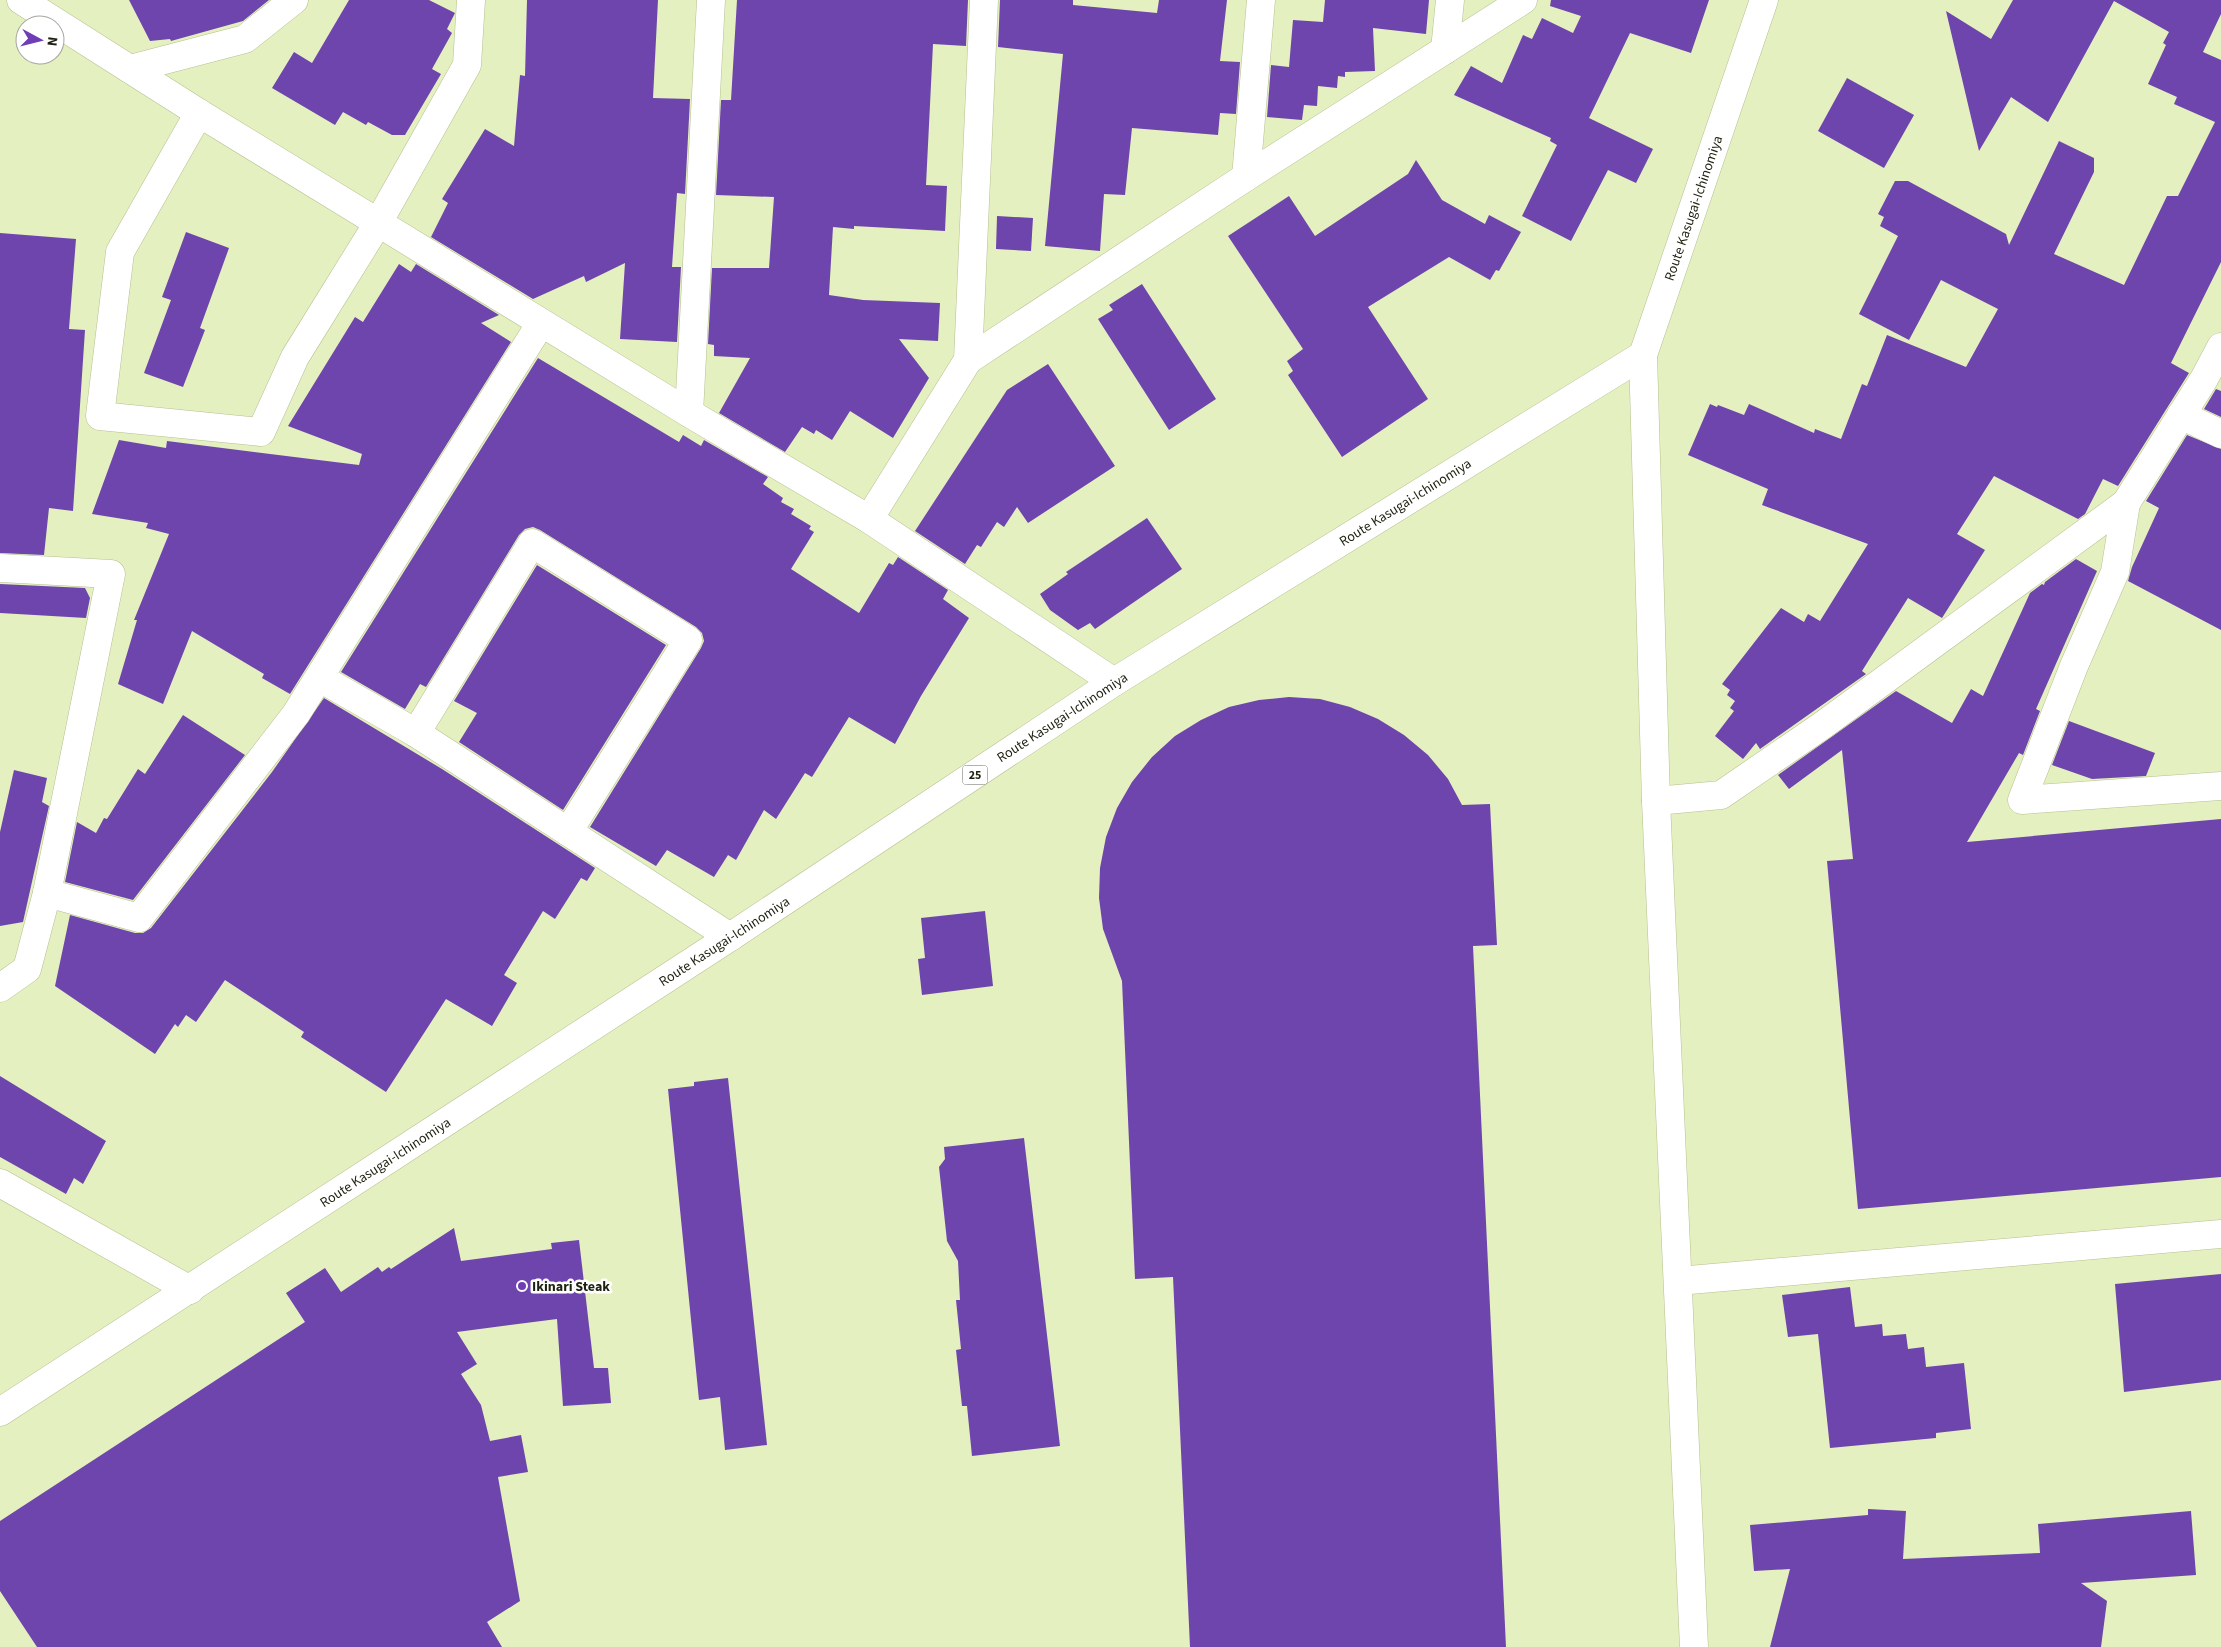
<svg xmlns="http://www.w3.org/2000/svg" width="2221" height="1647" font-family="'Source Sans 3',sans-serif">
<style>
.building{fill:#6e45ac}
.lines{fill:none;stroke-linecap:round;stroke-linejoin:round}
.street-casing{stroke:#b5c091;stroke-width:29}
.secondary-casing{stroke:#b5c091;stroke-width:29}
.primary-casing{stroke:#b5c091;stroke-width:29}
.street{stroke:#fff;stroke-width:28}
.secondary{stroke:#fff;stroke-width:28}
.primary{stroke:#fff;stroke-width:28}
.poi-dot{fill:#6f3db4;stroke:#fff;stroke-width:2}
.labels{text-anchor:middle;stroke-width:5;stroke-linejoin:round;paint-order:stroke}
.shield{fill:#fff;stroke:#616457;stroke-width:1}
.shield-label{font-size:12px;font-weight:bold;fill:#1d210f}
.street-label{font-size:14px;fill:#1d210f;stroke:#fff}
.poi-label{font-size:14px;font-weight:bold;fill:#1d210f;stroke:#fff;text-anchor:start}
</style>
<rect width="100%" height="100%" fill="#e4f0bf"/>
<!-- building -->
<g class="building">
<path d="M 129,0 L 269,0 L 243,21 L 171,41 L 170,39 L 150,41 Z"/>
<path d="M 349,0 L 429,0 L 455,13 L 447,29 L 452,33 L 432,69 L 441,74 L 405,135 L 392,135 L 368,122 L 366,125 L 343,112 L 335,125 L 272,88 L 294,52 L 312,63 Z"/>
<path d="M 527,0 L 658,0 L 653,98 L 690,99 L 685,194 L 677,193 L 672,267 L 681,267 L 677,342 L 620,339 L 625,263 L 586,282 L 584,276 L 533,299 L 431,237 L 448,203 L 442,199 L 485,129 L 514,146 L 520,75 L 525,76 Z"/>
<path d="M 737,0 L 968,0 L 966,46 L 933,44 L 926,185 L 947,186 L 945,231 L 854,226 L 854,229 L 833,227 L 829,295 L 863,300 L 940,303 L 938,341 L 899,339 L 929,378 L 893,438 L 850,411 L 832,440 L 816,430 L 814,434 L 802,427 L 785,452 L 719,413 L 750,358 L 714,356 L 714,345 L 708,344 L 712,268 L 769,268 L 774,197 L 716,195 L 721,100 L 731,100 Z"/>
<path d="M 1000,0 L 1073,0 L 1073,5 L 1157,13 L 1159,0 L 1227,0 L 1220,61 L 1240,62 L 1236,114 L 1220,113 L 1218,135 L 1132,128 L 1125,195 L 1104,194 L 1100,251 L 1045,246 L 1063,54 L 998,47 Z"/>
<path d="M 1325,0 L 1429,0 L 1426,34 L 1373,28 L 1375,71 L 1345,72 L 1345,77 L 1338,76 L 1337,88 L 1318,86 L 1317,106 L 1304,105 L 1302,120 L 1267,117 L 1271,65 L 1289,67 L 1293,20 L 1323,22 Z"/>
<path d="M 1551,0 L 1709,0 L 1691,53 L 1630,33 L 1589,118 L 1653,149 L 1636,183 L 1608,170 L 1571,241 L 1522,216 L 1557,145 L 1550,141 L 1551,138 L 1454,95 L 1471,66 L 1502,83 L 1523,35 L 1532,39 L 1542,18 L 1573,33 L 1581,16 L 1550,6 Z"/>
<path d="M 2013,0 L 2221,0 L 2221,14 L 2203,52 L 2221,60 L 2221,262 L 2171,363 L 2189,373 L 2118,486 L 2103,479 L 2085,514 L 2078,519 L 1994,476 L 1957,534 L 1985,550 L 1942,618 L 1908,598 L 1862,671 L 1866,674 L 1760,749 L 1756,743 L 1743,759 L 1715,736 L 1734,711 L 1730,708 L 1735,701 L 1727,695 L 1730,690 L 1722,684 L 1781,608 L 1804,622 L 1808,614 L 1820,621 L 1868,544 L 1762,505 L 1768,489 L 1688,455 L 1710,404 L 1717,407 L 1718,405 L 1744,415 L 1749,404 L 1814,433 L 1815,429 L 1841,439 L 1862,384 L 1867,386 L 1887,335 L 1966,367 L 1998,309 L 1941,280 L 1909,340 L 1859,314 L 1898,236 L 1880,226 L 1884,217 L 1878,214 L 1895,181 L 1908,181 L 2006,234 L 2009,245 L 2059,141 L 2094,158 L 2094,172 L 2054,254 L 2124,285 L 2167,196 L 2178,196 L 2215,122 L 2174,104 L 2177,97 L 2148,84 L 2166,45 L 2163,43 L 2169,32 L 2114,1 L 2048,122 L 2011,97 L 1979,151 L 1946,11 L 1991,39 Z"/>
<path d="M 1847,78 L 1914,115 L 1884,168 L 1818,131 Z"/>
<path d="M 1416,160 L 1442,200 L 1485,224 L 1489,215 L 1521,232 L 1499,271 L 1496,270 L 1490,280 L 1449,257 L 1368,307 L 1428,399 L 1342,457 L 1288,375 L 1293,371 L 1287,361 L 1303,349 L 1228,236 L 1289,196 L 1315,236 L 1408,174 Z"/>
<path d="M 997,216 L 1033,218 L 1031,251 L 996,249 Z"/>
<path d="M 186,232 L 229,248 L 200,328 L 205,330 L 183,387 L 144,373 L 171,300 L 162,297 Z"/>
<path d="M 0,233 L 76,239 L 69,329 L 85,330 L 73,511 L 49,508 L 44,555 L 0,553 Z"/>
<path d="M 399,264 L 411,272 L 416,264 L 499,315 L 481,323 L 511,342 L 290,694 L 262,678 L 264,674 L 192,631 L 163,704 L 118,684 L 137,620 L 134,620 L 169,534 L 146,528 L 148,523 L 92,514 L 119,440 L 166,448 L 167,441 L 359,465 L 362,454 L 288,426 L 355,317 L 363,322 Z"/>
<path d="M 1142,284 L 1216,399 L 1169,430 L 1098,319 L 1113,310 L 1109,305 Z"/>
<path d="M 538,358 L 679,442 L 683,435 L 701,446 L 704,440 L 768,477 L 763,484 L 783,498 L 781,502 L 794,509 L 791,514 L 811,526 L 809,529 L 814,532 L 791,569 L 859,613 L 889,563 L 893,565 L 898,557 L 948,590 L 943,599 L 969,618 L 921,696 L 895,744 L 849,717 L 812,777 L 805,773 L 776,819 L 764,810 L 736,860 L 728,855 L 714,877 L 667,850 L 656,866 L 590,827 L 701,648 L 704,641 L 702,633 L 696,627 L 540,530 L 533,527 L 525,529 L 519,535 L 426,687 L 420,684 L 405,709 L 341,672 Z"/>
<path d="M 1048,364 L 1115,466 L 1028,523 L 1017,507 L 1004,527 L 997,522 L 981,547 L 977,545 L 965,564 L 915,531 L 1007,390 Z"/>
<path d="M 2216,389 L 2221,391 L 2221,417 L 2204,409 Z"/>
<path d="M 2187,435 L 2221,449 L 2221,630 L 2128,581 L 2132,567 L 2159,508 L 2146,501 Z"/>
<path d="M 1147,518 L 1182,569 L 1095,629 L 1090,623 L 1078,630 L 1050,610 L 1040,594 L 1068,574 L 1066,572 Z"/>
<path d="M 2076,559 L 2097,571 L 2036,709 L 2040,711 L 2023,755 L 2019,753 L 1967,842 L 2221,819 L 2221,1177 L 1858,1209 L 1827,861 L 1853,859 L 1842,750 L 1789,789 L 1778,775 L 1896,691 L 1952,723 L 1971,689 L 1983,696 L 2030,593 L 2042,584 L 2044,585 L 2045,582 Z"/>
<path d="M 537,565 L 666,645 L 563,810 L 459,742 L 477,713 L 454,701 Z"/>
<path d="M 0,584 L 85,588 L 90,598 L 86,618 L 0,613 Z"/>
<path d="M 1289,697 L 1320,699 L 1350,707 L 1378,719 L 1404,735 L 1428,755 L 1448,779 L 1462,805 L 1490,804 L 1497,945 L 1473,946 L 1506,1647 L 1190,1647 L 1173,1277 L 1135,1279 L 1122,981 L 1103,929 L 1099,898 L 1100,868 L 1106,837 L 1117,808 L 1132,782 L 1152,757 L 1175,736 L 1201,720 L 1229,707 L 1259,700 Z"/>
<path d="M 324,698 L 442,769 L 595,868 L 587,881 L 581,878 L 555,919 L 543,911 L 504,975 L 517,983 L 492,1026 L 446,999 L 386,1092 L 301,1037 L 304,1032 L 225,980 L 196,1022 L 186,1015 L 178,1027 L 175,1024 L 155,1054 L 55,986 L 70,915 L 135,933 L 143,933 L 151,928 L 272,772 Z"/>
<path d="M 183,715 L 245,755 L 133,900 L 65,882 L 77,822 L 96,833 L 104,818 L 107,819 L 138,769 L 145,774 Z"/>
<path d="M 2069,721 L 2155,753 L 2146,776 L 2092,779 L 2052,765 Z"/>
<path d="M 14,770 L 47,778 L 42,802 L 49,806 L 23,922 L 0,926 L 0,832 Z"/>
<path d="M 985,911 L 993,986 L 922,995 L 918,959 L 925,958 L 921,918 Z"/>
<path d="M 0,1076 L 106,1141 L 83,1184 L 74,1178 L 66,1194 L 0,1157 Z"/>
<path d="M 728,1078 L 767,1445 L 725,1450 L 720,1397 L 699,1400 L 668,1089 L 694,1086 L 694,1082 Z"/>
<path d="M 1024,1138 L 1060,1446 L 972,1456 L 967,1406 L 962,1406 L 956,1350 L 961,1349 L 956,1300 L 960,1300 L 958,1261 L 947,1241 L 939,1167 L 945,1159 L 944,1147 Z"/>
<path d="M 454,1228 L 461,1261 L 552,1249 L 551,1243 L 579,1240 L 594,1368 L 608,1368 L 611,1403 L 563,1406 L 557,1319 L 457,1332 L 477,1364 L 461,1374 L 481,1405 L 490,1441 L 521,1435 L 528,1472 L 498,1477 L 520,1601 L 487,1622 L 502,1647 L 37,1647 L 0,1591 L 0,1521 L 305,1322 L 286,1293 L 325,1268 L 341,1292 L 378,1267 L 382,1272 L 389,1267 L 391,1269 Z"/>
<path d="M 2221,1274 L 2221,1380 L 2124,1392 L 2115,1284 Z"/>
<path d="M 1850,1287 L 1855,1327 L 1882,1324 L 1883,1336 L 1906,1334 L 1908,1349 L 1924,1347 L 1926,1367 L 1964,1363 L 1971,1429 L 1936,1433 L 1936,1438 L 1830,1448 L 1818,1334 L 1788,1337 L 1782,1295 Z"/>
<path d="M 1868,1509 L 1906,1511 L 1903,1559 L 2040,1553 L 2038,1524 L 2191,1511 L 2196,1575 L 2081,1583 L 2107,1601 L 2101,1647 L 1770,1647 L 1790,1569 L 1754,1571 L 1750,1525 L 1868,1515 Z"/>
</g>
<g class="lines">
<defs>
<g id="street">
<path d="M 21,0 L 199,113 L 689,413 L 869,519 L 1114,682"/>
<path d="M 1445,50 L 1450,0"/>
<path d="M 130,69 L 245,39 L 294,0"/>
<path d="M 199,113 L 120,252 L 100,416 L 261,432 L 295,357 L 378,223"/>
<path d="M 1246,177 L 1261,0"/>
<path d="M 968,360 L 984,0"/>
<path d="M 689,413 L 711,0"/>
<path d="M 2181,415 L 2221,434"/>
<path d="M 2126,503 L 2115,572 L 2074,666 L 2022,800 L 2221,786"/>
<path d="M 869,519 L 968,360 L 1246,177 L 1523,0"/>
<path d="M 0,568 L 111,574 L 47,893 L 27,969 L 0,988"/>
<path d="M 320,678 L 416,733 L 730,937"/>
<path d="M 416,733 L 532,543 L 688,640 L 568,832"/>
<path d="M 1656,801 L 1721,795 L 1823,725 L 2126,503 L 2204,379 L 2221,347"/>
<path d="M 47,893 L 139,918 L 296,714 L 541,323"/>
<path d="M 0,1183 L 190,1290"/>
<path d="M 1678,1281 L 2221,1234"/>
</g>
<g id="secondary">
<path d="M 378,223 L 467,65 L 471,0"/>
<path d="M 1643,355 L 1656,801 L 1694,1647"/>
</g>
<path id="primary" d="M 0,1412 L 730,937 L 1114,682 L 1643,355 L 1764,0"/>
</defs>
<!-- street casing -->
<use href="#street" class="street-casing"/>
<!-- secondary casing -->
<use href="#secondary" class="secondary-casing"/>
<!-- primary casing -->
<use href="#primary" class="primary-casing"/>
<!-- street -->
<use href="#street" class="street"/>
<!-- secondary -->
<use href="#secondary" class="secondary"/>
<!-- primary -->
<use href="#primary" class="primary"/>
</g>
<!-- markers -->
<circle class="poi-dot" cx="522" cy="1286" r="5"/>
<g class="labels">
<!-- shield labels -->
<rect class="shield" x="962.5" y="765.5" width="25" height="19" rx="4"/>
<g class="shield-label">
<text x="975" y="779">25</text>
</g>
<!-- street labels -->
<g class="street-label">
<text transform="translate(1693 208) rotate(-71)" y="5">Route Kasugai-Ichinomiya</text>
<text transform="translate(1405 502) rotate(-32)" y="5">Route Kasugai-Ichinomiya</text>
<text transform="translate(1062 717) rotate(-33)" y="5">Route Kasugai-Ichinomiya</text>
<text transform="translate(724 941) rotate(-33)" y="5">Route Kasugai-Ichinomiya</text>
<text transform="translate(385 1162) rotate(-33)" y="5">Route Kasugai-Ichinomiya</text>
</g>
<!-- poi labels -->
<g class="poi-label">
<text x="532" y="1291">Ikinari Steak</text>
</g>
</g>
<!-- north arrow -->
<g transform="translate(40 40) rotate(97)"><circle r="24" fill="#ffffff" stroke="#a5a69f"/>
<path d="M0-4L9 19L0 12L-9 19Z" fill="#6f3db4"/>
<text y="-8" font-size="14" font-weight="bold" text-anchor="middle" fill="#1d210f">N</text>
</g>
</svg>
